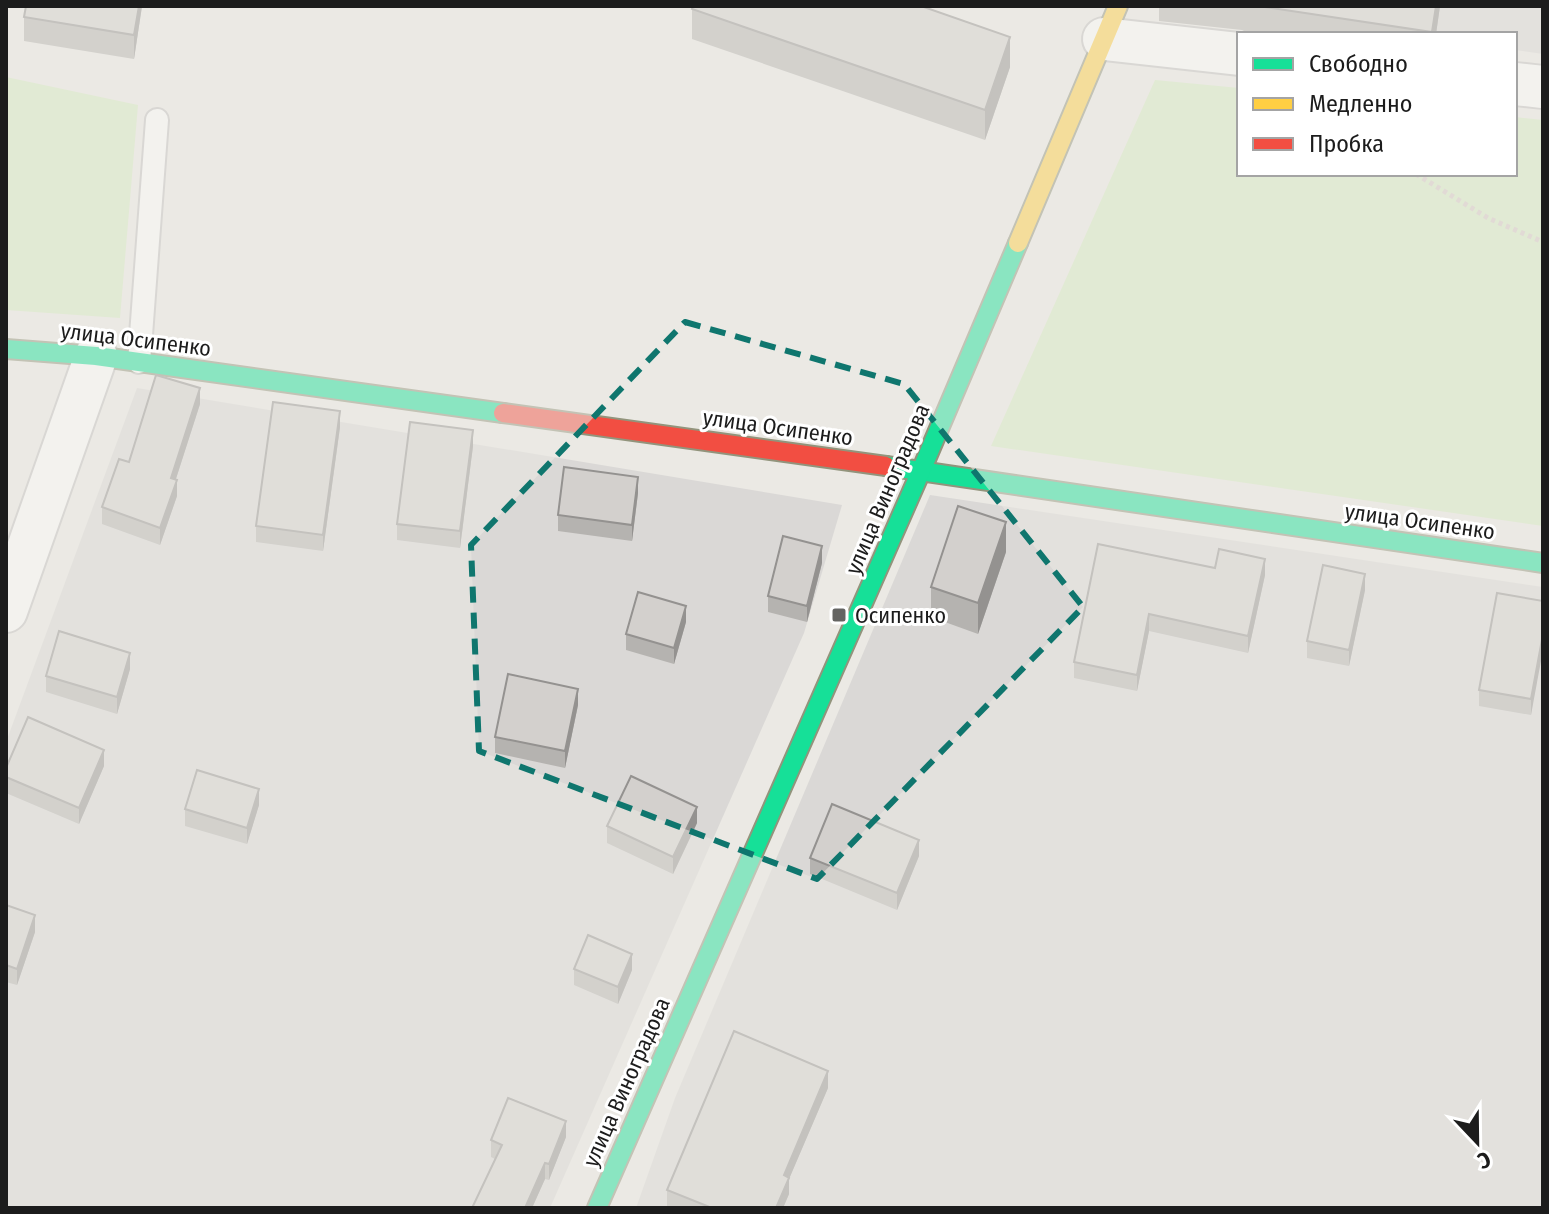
<svg xmlns="http://www.w3.org/2000/svg" width="1549" height="1214" font-family="'Fira Sans Condensed',sans-serif">
<style>
.residential{fill:#dad8d6}
.grass{fill:#d6eac1}
.lines{fill:none;stroke-linecap:round;stroke-linejoin:round}
.lane-casing{stroke:#c3c2c0;stroke-width:26}
.street-casing{stroke:#c3c2c0;stroke-width:46}
.fast-casing{stroke:#92947c;stroke-width:22}
.slow-casing{stroke:#92947c;stroke-width:22}
.jam-casing{stroke:#92947c;stroke-width:22}
.path{stroke:#d6c7c4;stroke-width:5;stroke-dasharray:4 4;stroke-linecap:butt}
.lane{stroke:#fcfcfb;stroke-width:22}
.street{stroke:#fcfcfb;stroke-width:42}
.fast{stroke:#16e098;stroke-width:18}
.slow{stroke:#ffcf43;stroke-width:18}
.jam{stroke:#f24e42;stroke-width:18}
.wall{fill:#b5b3b0}
.shaded-wall{fill:#949290}
.building{fill:#d3d0cd;stroke:#949290;stroke-width:2}
.marked{fill:none;stroke:#0f766e;stroke-width:6;stroke-dasharray:16 10;stroke-linejoin:round}
.poi-dot{fill:#646462;stroke:#fff;stroke-width:3}
.labels{text-anchor:middle;stroke-width:6;stroke-linejoin:round;paint-order:stroke}
.street-label{font-size:22px;fill:#1c1c1c;stroke:#fff}
.poi-label{font-size:22px;fill:#1c1c1c;stroke:#fff;text-anchor:start}
</style>
<rect width="100%" height="100%" fill="#ebe9e4"/>
<!-- residential -->
<g class="residential">
<path d="M 1199,6 L 1543,6 L 1543,54 L 1515,50 L 1515,34 L 1369,34 Z"/>
<path d="M 137,388 L 842,505 L 804,633 L 550,1208 L 6,1208 L 6,742 Z"/>
<path d="M 930,495 L 1543,587 L 1543,1208 L 636,1208 L 675,1098 Z"/>
</g>
<!-- grass -->
<g class="grass">
<path d="M 6,77 L 138,105 L 120,318 L 6,310 Z"/>
<path d="M 1155,80 L 1239,88 L 1239,174 L 1515,174 L 1515,117 L 1543,120 L 1543,526 L 991,446 Z"/>
</g>
<g class="lines">
<defs>
<path id="lane" d="M 139,362 L 157,120"/>
<g id="street">
<path d="M 1104,39 L 1239,54"/>
<path d="M 1515,84 L 1543,87"/>
<path d="M 6,611 L 96,356"/>
</g>
<g id="fast">
<path d="M 6,349 L 96,356 L 503,413"/>
<path d="M 886,466 L 1543,563"/>
<path d="M 597,1208 L 921,471 L 1018,243"/>
</g>
<path id="slow" d="M 1018,243 L 1118,6"/>
<path id="jam" d="M 503,413 L 886,466"/>
</defs>
<!-- lane casing -->
<use href="#lane" class="lane-casing"/>
<!-- street casing -->
<use href="#street" class="street-casing"/>
<!-- fast casing -->
<use href="#fast" class="fast-casing"/>
<!-- slow casing -->
<use href="#slow" class="slow-casing"/>
<!-- jam casing -->
<use href="#jam" class="jam-casing"/>
<!-- path -->
<path class="path" d="M 1416,174 L 1488,218 L 1543,242"/>
<!-- lane -->
<use href="#lane" class="lane"/>
<!-- street -->
<use href="#street" class="street"/>
<!-- fast -->
<use href="#fast" class="fast"/>
<!-- slow -->
<use href="#slow" class="slow"/>
<!-- jam -->
<use href="#jam" class="jam"/>
</g>
<!-- wall -->
<g class="wall">
<path d="M 142,6 L 134,59 L 24,41 L 24,17 Z"/>
<path d="M 1159,6 L 1440,6 L 1436,34 L 1250,34 L 1242,30 L 1159,21 Z"/>
<path d="M 692,9 L 1010,67 L 985,140 L 692,39 Z"/>
<path d="M 200,404 L 176,479 L 177,496 L 160,545 L 102,524 L 102,507 L 129,462 Z"/>
<path d="M 340,427 L 323,551 L 256,542 L 256,526 Z"/>
<path d="M 473,446 L 460,548 L 397,540 L 397,524 Z"/>
<path d="M 638,493 L 632,541 L 558,531 L 558,515 Z"/>
<path d="M 1006,552 L 978,634 L 931,617 L 931,587 Z"/>
<path d="M 822,563 L 807,622 L 768,612 L 768,596 Z"/>
<path d="M 1215,568 L 1265,575 L 1248,653 L 1149,631 L 1137,691 L 1074,678 L 1074,662 Z"/>
<path d="M 1365,590 L 1349,666 L 1307,658 L 1307,641 Z"/>
<path d="M 1543,601 L 1531,715 L 1479,706 L 1479,690 Z"/>
<path d="M 686,622 L 674,664 L 626,650 L 626,634 Z"/>
<path d="M 130,669 L 117,714 L 46,692 L 46,676 Z"/>
<path d="M 578,705 L 565,768 L 495,753 L 495,737 Z"/>
<path d="M 104,766 L 79,824 L 6,793 L 6,768 Z"/>
<path d="M 259,805 L 247,844 L 185,826 L 185,809 Z"/>
<path d="M 697,823 L 673,874 L 607,843 L 607,826 Z"/>
<path d="M 919,856 L 897,910 L 810,874 L 810,858 Z"/>
<path d="M 6,905 L 35,932 L 17,985 L 6,982 Z"/>
<path d="M 574,969 L 632,970 L 618,1004 L 574,985 Z"/>
<path d="M 828,1088 L 789,1179 L 789,1194 L 783,1208 L 672,1208 L 667,1206 L 667,1190 Z"/>
<path d="M 566,1137 L 549,1180 L 545,1179 L 532,1208 L 472,1208 L 495,1159 L 491,1157 L 491,1140 Z"/>
</g>
<!-- shaded-wall -->
<g class="shaded-wall">
<path d="M 139,6 L 142,6 L 134,59 L 134,35 Z"/>
<path d="M 1436,6 L 1440,6 L 1436,34 L 1432,34 Z"/>
<path d="M 1010,37 L 1010,67 L 985,140 L 985,110 Z"/>
<path d="M 200,388 L 200,404 L 171,494 L 171,478 Z"/>
<path d="M 340,411 L 340,427 L 323,551 L 323,535 Z"/>
<path d="M 473,430 L 473,446 L 460,548 L 460,531 Z"/>
<path d="M 638,477 L 638,493 L 632,541 L 632,525 Z"/>
<path d="M 177,480 L 177,496 L 160,545 L 160,528 Z"/>
<path d="M 1006,522 L 1006,552 L 978,634 L 978,603 Z"/>
<path d="M 822,546 L 822,563 L 807,622 L 807,606 Z"/>
<path d="M 1265,559 L 1265,575 L 1248,653 L 1248,636 Z"/>
<path d="M 1365,574 L 1365,590 L 1349,666 L 1349,650 Z"/>
<path d="M 686,606 L 686,622 L 674,664 L 674,648 Z"/>
<path d="M 1149,614 L 1149,631 L 1137,691 L 1137,675 Z"/>
<path d="M 1543,634 L 1543,650 L 1531,715 L 1531,699 Z"/>
<path d="M 130,653 L 130,669 L 117,714 L 117,697 Z"/>
<path d="M 578,689 L 578,705 L 565,768 L 565,751 Z"/>
<path d="M 104,750 L 104,766 L 79,824 L 79,808 Z"/>
<path d="M 259,789 L 259,805 L 247,844 L 247,828 Z"/>
<path d="M 697,807 L 697,823 L 673,874 L 673,857 Z"/>
<path d="M 919,840 L 919,856 L 897,910 L 897,893 Z"/>
<path d="M 35,915 L 35,932 L 17,985 L 17,969 Z"/>
<path d="M 632,954 L 632,970 L 618,1004 L 618,987 Z"/>
<path d="M 828,1071 L 828,1088 L 789,1179 L 789,1194 L 783,1208 L 776,1208 L 784,1175 Z"/>
<path d="M 566,1121 L 566,1137 L 549,1180 L 549,1164 Z"/>
<path d="M 545,1163 L 545,1179 L 532,1208 L 525,1208 Z"/>
</g>
<!-- building -->
<g class="building">
<path d="M 26,6 L 139,6 L 134,35 L 24,17 Z"/>
<path d="M 693,6 L 921,6 L 1010,37 L 985,110 L 692,9 Z"/>
<path d="M 1258,6 L 1436,6 L 1432,32 Z"/>
<path d="M 156,375 L 200,388 L 171,478 L 177,480 L 160,528 L 102,507 L 119,459 L 129,462 Z"/>
<path d="M 273,402 L 340,411 L 323,535 L 256,526 Z"/>
<path d="M 410,422 L 473,430 L 460,531 L 397,524 Z"/>
<path d="M 564,467 L 638,477 L 632,525 L 558,515 Z"/>
<path d="M 958,506 L 1006,522 L 978,603 L 931,587 Z"/>
<path d="M 783,536 L 822,546 L 807,606 L 768,596 Z"/>
<path d="M 1098,544 L 1215,568 L 1219,549 L 1265,559 L 1248,636 L 1149,614 L 1137,675 L 1074,662 Z"/>
<path d="M 1323,565 L 1365,574 L 1349,650 L 1307,641 Z"/>
<path d="M 638,592 L 686,606 L 674,648 L 626,634 Z"/>
<path d="M 1497,593 L 1543,601 L 1543,634 L 1531,699 L 1479,690 Z"/>
<path d="M 59,631 L 130,653 L 117,697 L 46,676 Z"/>
<path d="M 508,674 L 578,689 L 565,751 L 495,737 Z"/>
<path d="M 28,717 L 104,750 L 79,808 L 6,777 L 6,768 Z"/>
<path d="M 197,770 L 259,789 L 247,828 L 185,809 Z"/>
<path d="M 631,776 L 697,807 L 673,857 L 607,826 Z"/>
<path d="M 832,804 L 919,840 L 897,893 L 810,858 Z"/>
<path d="M 6,905 L 35,915 L 17,969 L 6,965 Z"/>
<path d="M 588,935 L 632,954 L 618,987 L 574,969 Z"/>
<path d="M 734,1031 L 828,1071 L 784,1175 L 789,1178 L 776,1208 L 712,1208 L 667,1190 Z"/>
<path d="M 508,1098 L 566,1121 L 549,1164 L 545,1163 L 525,1208 L 472,1208 L 502,1145 L 491,1140 Z"/>
</g>
<!-- marked area -->
<path d="M0 0H1549V1214H0ZM 685,322 L 904,384 L 1083,607 L 817,879 L 479,751 L 471,545 Z" fill="#ebe9e4" fill-opacity=".55" fill-rule="evenodd"/>
<path class="marked" d="M 685,322 L 904,384 L 1083,607 L 817,879 L 479,751 L 471,545 Z"/>
<!-- markers -->
<rect class="poi-dot" x="831" y="607" width="16" height="16" rx="4"/>
<g class="labels">
<!-- street labels -->
<g class="street-label">
<text transform="translate(136 339) rotate(7)" y="8">улица Осипенко</text>
<text transform="translate(778 427) rotate(8)" y="8">улица Осипенко</text>
<text transform="translate(887 489) rotate(-67)" y="8">улица Виноградова</text>
<text transform="translate(1420 521) rotate(8)" y="8">улица Осипенко</text>
<text transform="translate(626 1082) rotate(-66)" y="8">улица Виноградова</text>
</g>
<!-- poi labels -->
<g class="poi-label">
<text x="855" y="623">Осипенко</text>
</g>
</g>
<!-- border -->
<rect width="1549" height="1214" fill="none" stroke="#1c1c1c" stroke-width="16"/>
<!-- legend -->
<rect x="1237" y="32" width="280" height="144" fill="#ffffff" stroke="#a4a4a4" stroke-width="2"/>
<rect x="1253" y="58" width="40" height="12" fill="#16e098" stroke="#a4a4a4" stroke-width="2"/>
<text x="1309" y="72" font-size="24" fill="#1c1c1c">Свободно</text>
<rect x="1253" y="98" width="40" height="12" fill="#ffcf43" stroke="#a4a4a4" stroke-width="2"/>
<text x="1309" y="112" font-size="24" fill="#1c1c1c">Медленно</text>
<rect x="1253" y="138" width="40" height="12" fill="#f24e42" stroke="#a4a4a4" stroke-width="2"/>
<text x="1309" y="152" font-size="24" fill="#1c1c1c">Пробка</text>
<!-- north arrow -->
<g transform="translate(1477 1142) rotate(158)" stroke="#ffffff" stroke-width="6" paint-order="stroke">
<path d="M0-6L14 30L0 20L-14 30Z" fill="#1c1c1c"/>
<text y="-12" font-size="22" font-weight="bold" text-anchor="middle" fill="#1c1c1c">С</text>
</g>
</svg>
